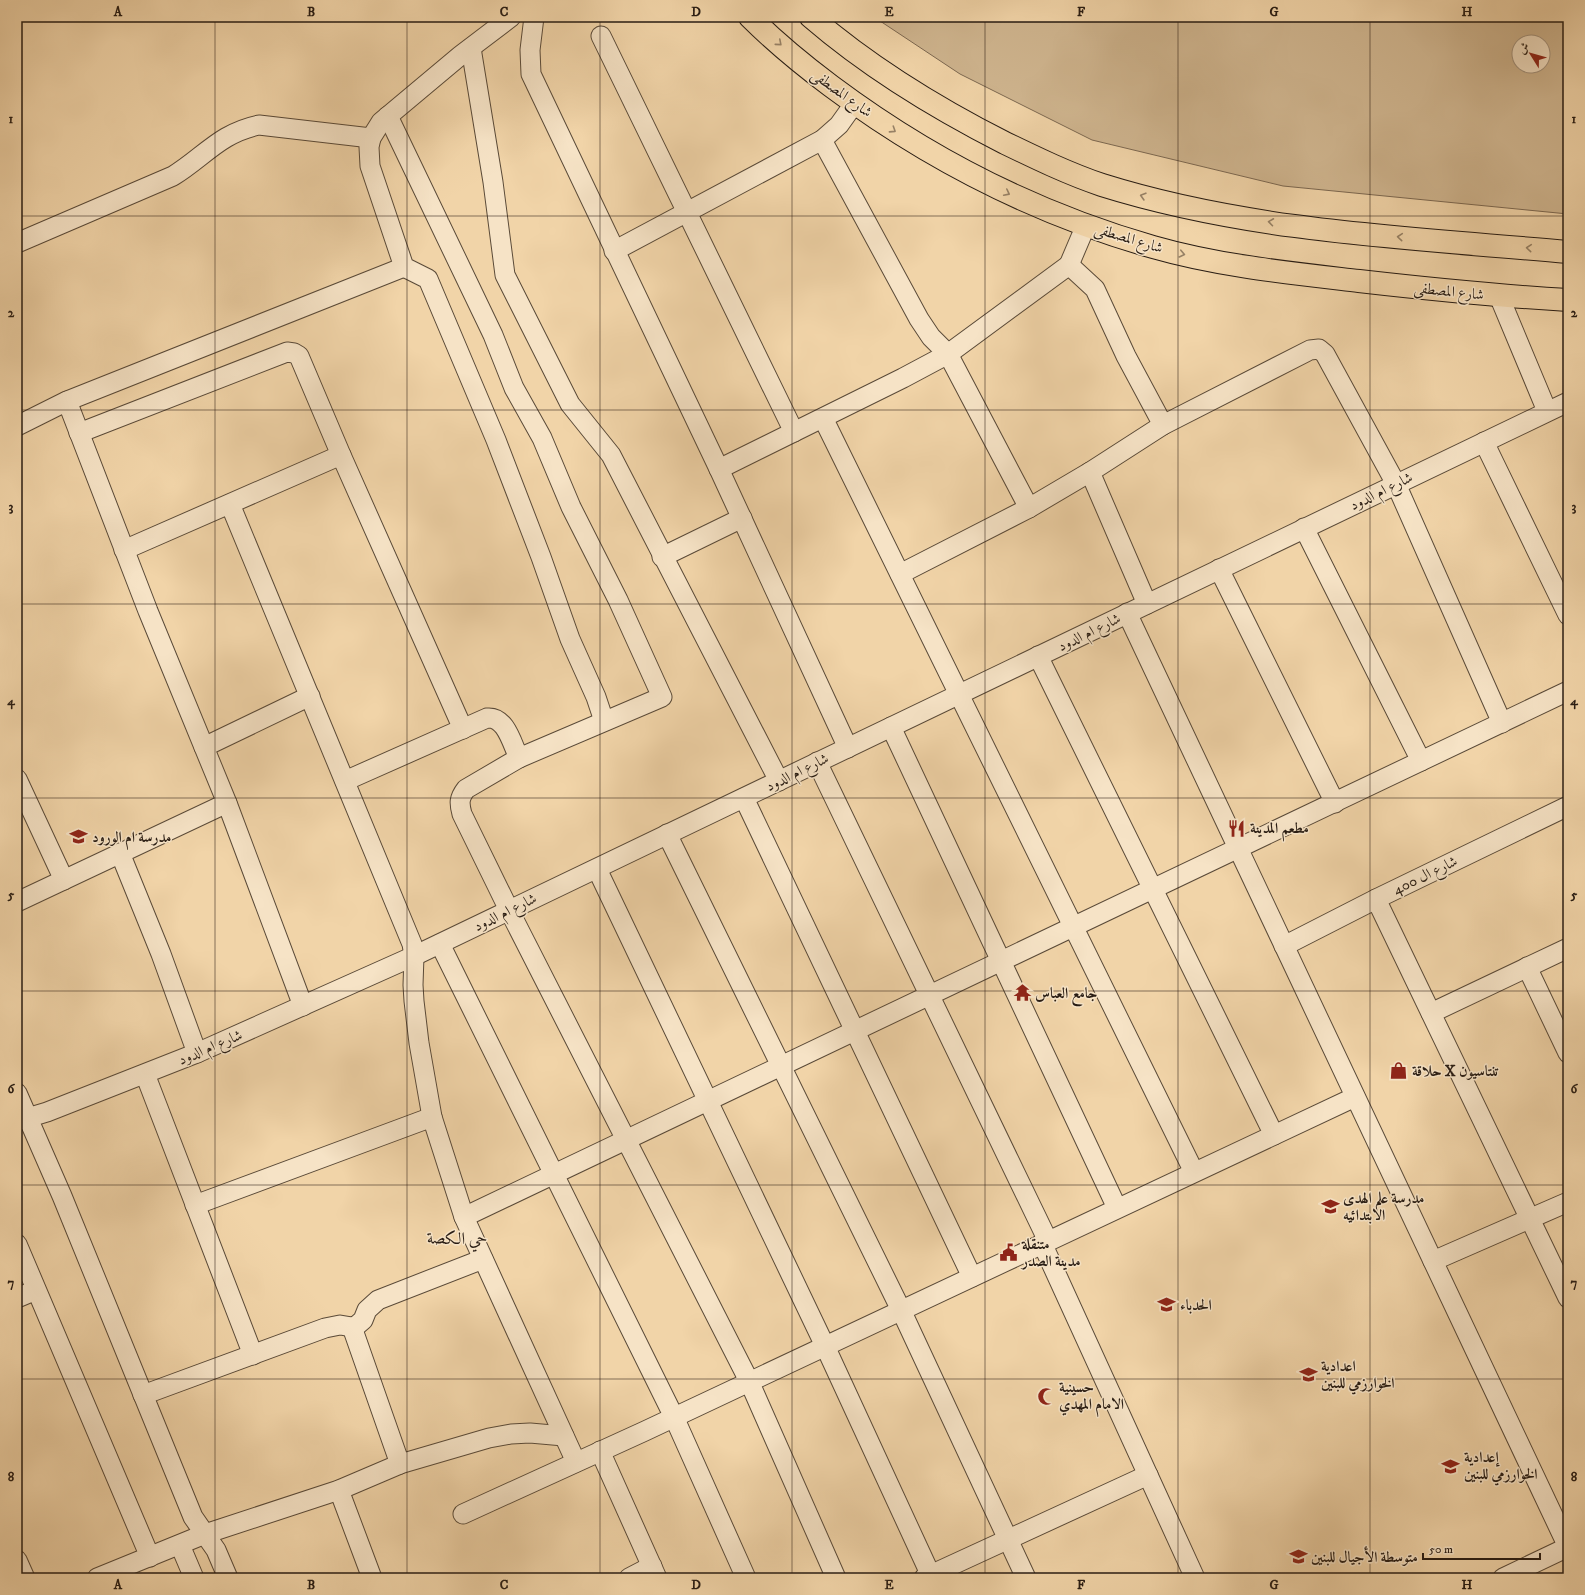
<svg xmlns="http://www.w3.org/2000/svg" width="1585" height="1595" font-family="'IM FELL DW Pica',Amiri,serif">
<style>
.green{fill:#cfb58f;stroke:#7c6851;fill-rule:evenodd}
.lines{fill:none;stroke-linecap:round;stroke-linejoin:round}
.minor-casing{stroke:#5a4a38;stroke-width:21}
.highway-casing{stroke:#281c13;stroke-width:24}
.minor{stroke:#f6e3c6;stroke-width:19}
.highway{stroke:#f1d4a8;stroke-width:22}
.oneway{stroke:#978165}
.grid{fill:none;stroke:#281c13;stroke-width:1;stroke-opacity:0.55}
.labels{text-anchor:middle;stroke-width:3;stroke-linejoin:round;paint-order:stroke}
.street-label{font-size:15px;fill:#281c13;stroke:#f6e3c6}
.poi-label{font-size:15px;font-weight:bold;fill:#281c13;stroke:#f6e3c6;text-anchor:start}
.quarter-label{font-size:17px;fill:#281c13;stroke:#f6e3c6}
.neatline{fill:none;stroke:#281c13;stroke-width:1.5}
.grid-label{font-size:13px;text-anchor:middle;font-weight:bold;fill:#281c13}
</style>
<rect width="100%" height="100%" fill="#f1d4a8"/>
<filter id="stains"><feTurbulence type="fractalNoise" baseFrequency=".005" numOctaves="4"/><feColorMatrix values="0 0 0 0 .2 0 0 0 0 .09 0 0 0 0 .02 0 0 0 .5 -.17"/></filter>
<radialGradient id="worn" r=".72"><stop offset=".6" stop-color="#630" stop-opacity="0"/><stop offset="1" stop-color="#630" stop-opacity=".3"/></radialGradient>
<!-- green -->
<path class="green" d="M 874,17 L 1568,17 L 1568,214 L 1283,186 L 1092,140 L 960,74 ZM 1519,42 L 1543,42 L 1543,66 L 1519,66 Z"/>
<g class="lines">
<defs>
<g id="minor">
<path d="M 511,17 L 461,55 L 381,122 L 371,138 L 369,147 L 370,166 L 404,267 L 428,279 L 496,440 L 541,557 L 570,639 L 596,697 L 604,721"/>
<path d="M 534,17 L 530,50 L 531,74 L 719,469 L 848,748"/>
<path d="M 601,36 L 794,432"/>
<path d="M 471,48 L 493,182 L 505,275 L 570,404 L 611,455 L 779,781"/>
<path d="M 388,116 L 493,335 L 514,388 L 542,438 L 571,507 L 618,600 L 662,697 L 519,758 L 466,789 C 459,798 459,803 462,814 L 509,910 L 749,1381 L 836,1578"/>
<path d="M 822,140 L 919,319 L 931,337 L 948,354 L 1029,508"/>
<path d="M 17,243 L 173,176 C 204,157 220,133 259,125 L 371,138"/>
<path d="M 614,251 L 822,140 L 839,125 L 854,104"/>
<path d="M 1069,265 L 1086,225"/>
<path d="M 1499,296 L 1547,411"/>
<path d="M 67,401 L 148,611 L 227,803 L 303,1006"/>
<path d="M 823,418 L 1194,1172"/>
<path d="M 17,426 L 67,401 L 404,267"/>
<path d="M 79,433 L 287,352 L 294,353 L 299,356 L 341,455 L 463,729"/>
<path d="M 1484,442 L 1568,615"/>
<path d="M 719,469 L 903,378 L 948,354 L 1069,265 L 1095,289 L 1126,356 L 1163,425"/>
<path d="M 1090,472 L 1147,604"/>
<path d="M 230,504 L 412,944 L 414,956 L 413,985 L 414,1001 L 419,1043 L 432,1117 L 464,1217 L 576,1462"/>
<path d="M 1304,528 L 1421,761"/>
<path d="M 124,550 L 341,455"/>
<path d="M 662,557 L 742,518"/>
<path d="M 1219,569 L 1335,803"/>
<path d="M 900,574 L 1029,508 L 1090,472 L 1163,425 L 1310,350 L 1319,349 L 1325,354 L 1396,484 L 1502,723"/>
<path d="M 1127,613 L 1568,1547"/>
<path d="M 1038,656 L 1274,1135"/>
<path d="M 891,727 L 1117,1208"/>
<path d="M 204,747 L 310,696"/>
<path d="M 817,762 L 1048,1241"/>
<path d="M 17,779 L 64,880"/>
<path d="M 345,781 L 487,718 C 506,716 512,744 519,758"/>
<path d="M 744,798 L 972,1277"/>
<path d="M 667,834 L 901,1310 L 1026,1578"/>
<path d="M 120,853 L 161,954 L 197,1053"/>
<path d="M 597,869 L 825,1346 L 932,1578"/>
<path d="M 1376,899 L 1568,1298"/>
<path d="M 17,902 L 227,803"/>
<path d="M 440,944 L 674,1417 L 746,1578"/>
<path d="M 1284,946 L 1376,899 L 1568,806"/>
<path d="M 1527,967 L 1568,1053"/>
<path d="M 1431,1013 L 1568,948"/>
<path d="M 145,1074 L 253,1355"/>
<path d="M 17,1093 L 62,1196 L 193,1517 L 216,1550 L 228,1578"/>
<path d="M 17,1121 L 47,1112 L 197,1053 L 414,956 L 1568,402"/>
<path d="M 195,1205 L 432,1117"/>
<path d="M 464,1217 L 1568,691"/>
<path d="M 1042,1243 L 1195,1578"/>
<path d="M 17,1244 L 150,1557"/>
<path d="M 1433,1261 L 1568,1202"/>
<path d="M 17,1298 L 36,1290"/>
<path d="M 352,1327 L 400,1464"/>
<path d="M 143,1395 L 325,1328 L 340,1325 L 352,1327 L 356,1326 L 363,1320 L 367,1310 L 378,1300 L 483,1259"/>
<path d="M 600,1451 L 657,1578"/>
<path d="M 339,1490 L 372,1578"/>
<path d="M 463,1514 L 645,1431 L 1355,1097"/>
<path d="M 180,1545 L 194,1578"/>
<path d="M 17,1560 L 25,1578"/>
<path d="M 97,1578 L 205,1534 L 339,1490 L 400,1464 L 489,1438 L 511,1434 L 530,1433 L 564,1436"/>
<path d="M 629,1578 L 652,1566"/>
<path d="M 924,1578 L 1148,1475"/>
<path d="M 1503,1578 L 1568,1547"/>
</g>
<g id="highway">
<path d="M 750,17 C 775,42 803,65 831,86 C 930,160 1034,213 1153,247 C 1219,266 1290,273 1359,281 C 1429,289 1498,296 1568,300"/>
<path d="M 811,17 C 869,67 936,108 1005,143 C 1036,158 1069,174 1102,185 C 1252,232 1412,238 1568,252"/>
</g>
</defs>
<!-- minor casing -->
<use href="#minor" class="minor-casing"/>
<!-- highway casing -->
<use href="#highway" class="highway-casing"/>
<!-- minor -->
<use href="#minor" class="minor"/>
<!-- highway -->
<use href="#highway" class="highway"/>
</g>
<!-- one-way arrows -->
<defs><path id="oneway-chevron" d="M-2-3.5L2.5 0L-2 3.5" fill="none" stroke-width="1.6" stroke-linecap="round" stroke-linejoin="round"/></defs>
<g class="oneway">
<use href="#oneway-chevron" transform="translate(779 43) rotate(41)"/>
<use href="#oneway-chevron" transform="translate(893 130) rotate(33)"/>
<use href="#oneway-chevron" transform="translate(1007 193) rotate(27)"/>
<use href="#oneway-chevron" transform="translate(1143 196) rotate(-164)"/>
<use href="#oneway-chevron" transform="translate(1271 222) rotate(-172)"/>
<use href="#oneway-chevron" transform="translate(1400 237) rotate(-175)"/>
<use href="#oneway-chevron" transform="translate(1529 248) rotate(-175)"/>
<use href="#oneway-chevron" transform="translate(1182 254) rotate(13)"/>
</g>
<!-- grid -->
<path class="grid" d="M 215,17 L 215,1578M 407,17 L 407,1578M 600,17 L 600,1578M 792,17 L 792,1578M 985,17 L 985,1578M 1178,17 L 1178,1578M 1370,17 L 1370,1578M 17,216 L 1568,216M 17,410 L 1568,410M 17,604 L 1568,604M 17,798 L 1568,798M 17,991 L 1568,991M 17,1185 L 1568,1185M 17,1379 L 1568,1379"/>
<!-- icons -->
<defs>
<symbol id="restaurant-bare" viewBox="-9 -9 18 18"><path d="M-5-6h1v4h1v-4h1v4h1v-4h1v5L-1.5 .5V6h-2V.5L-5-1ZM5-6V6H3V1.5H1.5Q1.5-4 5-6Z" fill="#8f2418" stroke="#f6e3c6" stroke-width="2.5" paint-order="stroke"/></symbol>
<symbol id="school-bare" viewBox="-9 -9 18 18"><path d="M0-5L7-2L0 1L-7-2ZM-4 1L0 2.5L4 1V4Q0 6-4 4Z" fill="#8f2418" stroke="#f6e3c6" stroke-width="2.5" paint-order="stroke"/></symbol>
<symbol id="temple-bare" viewBox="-9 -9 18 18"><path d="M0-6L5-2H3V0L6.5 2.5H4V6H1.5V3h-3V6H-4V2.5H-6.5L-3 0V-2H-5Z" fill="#8f2418" stroke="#f6e3c6" stroke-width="2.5" paint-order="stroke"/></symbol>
<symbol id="shop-bare" viewBox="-9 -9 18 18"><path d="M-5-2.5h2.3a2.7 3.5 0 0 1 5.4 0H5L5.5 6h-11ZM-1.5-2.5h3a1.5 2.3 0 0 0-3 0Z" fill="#8f2418" stroke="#f6e3c6" stroke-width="2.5" paint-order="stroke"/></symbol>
<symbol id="civic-bare" viewBox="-9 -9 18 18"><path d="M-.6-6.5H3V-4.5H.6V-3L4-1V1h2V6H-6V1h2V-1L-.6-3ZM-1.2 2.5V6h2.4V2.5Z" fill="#8f2418" stroke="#f6e3c6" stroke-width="2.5" paint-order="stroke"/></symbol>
<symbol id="mosque-bare" viewBox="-9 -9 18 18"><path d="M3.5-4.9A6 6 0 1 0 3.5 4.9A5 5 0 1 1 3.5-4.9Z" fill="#8f2418" stroke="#f6e3c6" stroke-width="2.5" paint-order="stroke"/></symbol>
</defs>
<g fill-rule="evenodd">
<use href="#restaurant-bare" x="1224" y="816" width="25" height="25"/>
<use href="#school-bare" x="66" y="824" width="25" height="25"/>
<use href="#temple-bare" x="1010" y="980" width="25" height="25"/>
<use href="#shop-bare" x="1386" y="1058" width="25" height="25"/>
<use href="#school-bare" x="1318" y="1194" width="25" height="25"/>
<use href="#civic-bare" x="996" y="1240" width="25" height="25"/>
<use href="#school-bare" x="1154" y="1292" width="25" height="25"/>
<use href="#school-bare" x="1296" y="1362" width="25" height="25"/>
<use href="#mosque-bare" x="1034" y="1384" width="25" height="25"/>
<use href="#school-bare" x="1438" y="1454" width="25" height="25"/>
<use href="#school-bare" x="1286" y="1544" width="25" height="25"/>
</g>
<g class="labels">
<!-- street labels -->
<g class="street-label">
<text transform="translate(842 93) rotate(36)" y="5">شارع المصطفى</text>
<text transform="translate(1129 238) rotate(17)" y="5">شارع المصطفى</text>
<text transform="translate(1449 291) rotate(6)" y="5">شارع المصطفى</text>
<text transform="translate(1381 491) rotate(-26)" y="5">شارع ام الدود</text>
<text transform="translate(1089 632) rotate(-26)" y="5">شارع ام الدود</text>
<text transform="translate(797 772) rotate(-26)" y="5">شارع ام الدود</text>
<text transform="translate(1425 875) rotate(-26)" y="5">شارع ال 400</text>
<text transform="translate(505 912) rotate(-26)" y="5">شارع ام الدود</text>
<text transform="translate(210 1047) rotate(-23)" y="5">شارع ام الدود</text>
</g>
<!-- poi labels -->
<g class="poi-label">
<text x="1250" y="833">مطعم المدينة</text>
<text x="92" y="842">مدرسة ام الورود</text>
<text x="1035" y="998">جامع العباس</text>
<text x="1412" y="1076">حلاقة X تنتاسيون</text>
<text x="1343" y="1203">مدرسة علم الهدى<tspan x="1343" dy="17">الابتدائيه</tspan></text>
<text x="1022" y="1249">متنقلة<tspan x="1022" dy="17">مدينة الصدر</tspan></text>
<text x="1180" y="1310">الحدباء</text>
<text x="1321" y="1371">اعدادية<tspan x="1321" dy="17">الخوارزمي للبنين</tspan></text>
<text x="1059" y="1392">حسينية<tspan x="1059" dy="17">الامام المهدي</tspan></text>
<text x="1464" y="1462">إعدادية<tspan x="1464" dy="17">الخوارزمي للبنين</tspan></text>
<text x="1311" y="1562">متوسطة الأجيال للبنين</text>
</g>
<!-- quarter labels -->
<g class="quarter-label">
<text x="457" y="1244">حي الكصة</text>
</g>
</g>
<!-- margin -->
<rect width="1585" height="1595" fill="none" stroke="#f1d4a8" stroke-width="44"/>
<!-- north arrow -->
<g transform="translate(1531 54) rotate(307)"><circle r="19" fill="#f6e3c6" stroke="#a4937e"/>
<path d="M0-3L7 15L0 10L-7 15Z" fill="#8f2418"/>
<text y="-6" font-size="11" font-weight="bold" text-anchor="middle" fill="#281c13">ش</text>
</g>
<!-- scale -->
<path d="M1423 1553v6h117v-6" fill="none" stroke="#281c13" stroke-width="2"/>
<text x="1429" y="1553" font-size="12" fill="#281c13" stroke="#f6e3c6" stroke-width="3" paint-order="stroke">50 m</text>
<rect x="22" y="22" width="1541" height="1551" class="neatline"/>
<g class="grid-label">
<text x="118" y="16">A</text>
<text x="311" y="16">B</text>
<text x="504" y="16">C</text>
<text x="696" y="16">D</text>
<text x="889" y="16">E</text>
<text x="1081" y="16">F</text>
<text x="1274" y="16">G</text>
<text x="1467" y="16">H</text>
<text x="11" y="123">1</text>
<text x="1574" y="123">1</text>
<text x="11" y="317">2</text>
<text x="1574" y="317">2</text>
<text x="11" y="511">3</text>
<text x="1574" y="511">3</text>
<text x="11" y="705">4</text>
<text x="1574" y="705">4</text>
<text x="11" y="899">5</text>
<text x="1574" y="899">5</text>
<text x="11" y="1093">6</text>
<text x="1574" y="1093">6</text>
<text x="11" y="1287">7</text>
<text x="1574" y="1287">7</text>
<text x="11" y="1481">8</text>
<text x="1574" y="1481">8</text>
<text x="118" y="1589">A</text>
<text x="311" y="1589">B</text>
<text x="504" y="1589">C</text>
<text x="696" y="1589">D</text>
<text x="889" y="1589">E</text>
<text x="1081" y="1589">F</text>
<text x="1274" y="1589">G</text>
<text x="1467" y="1589">H</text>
</g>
<rect width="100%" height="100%" filter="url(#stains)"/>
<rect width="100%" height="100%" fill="url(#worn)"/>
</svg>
